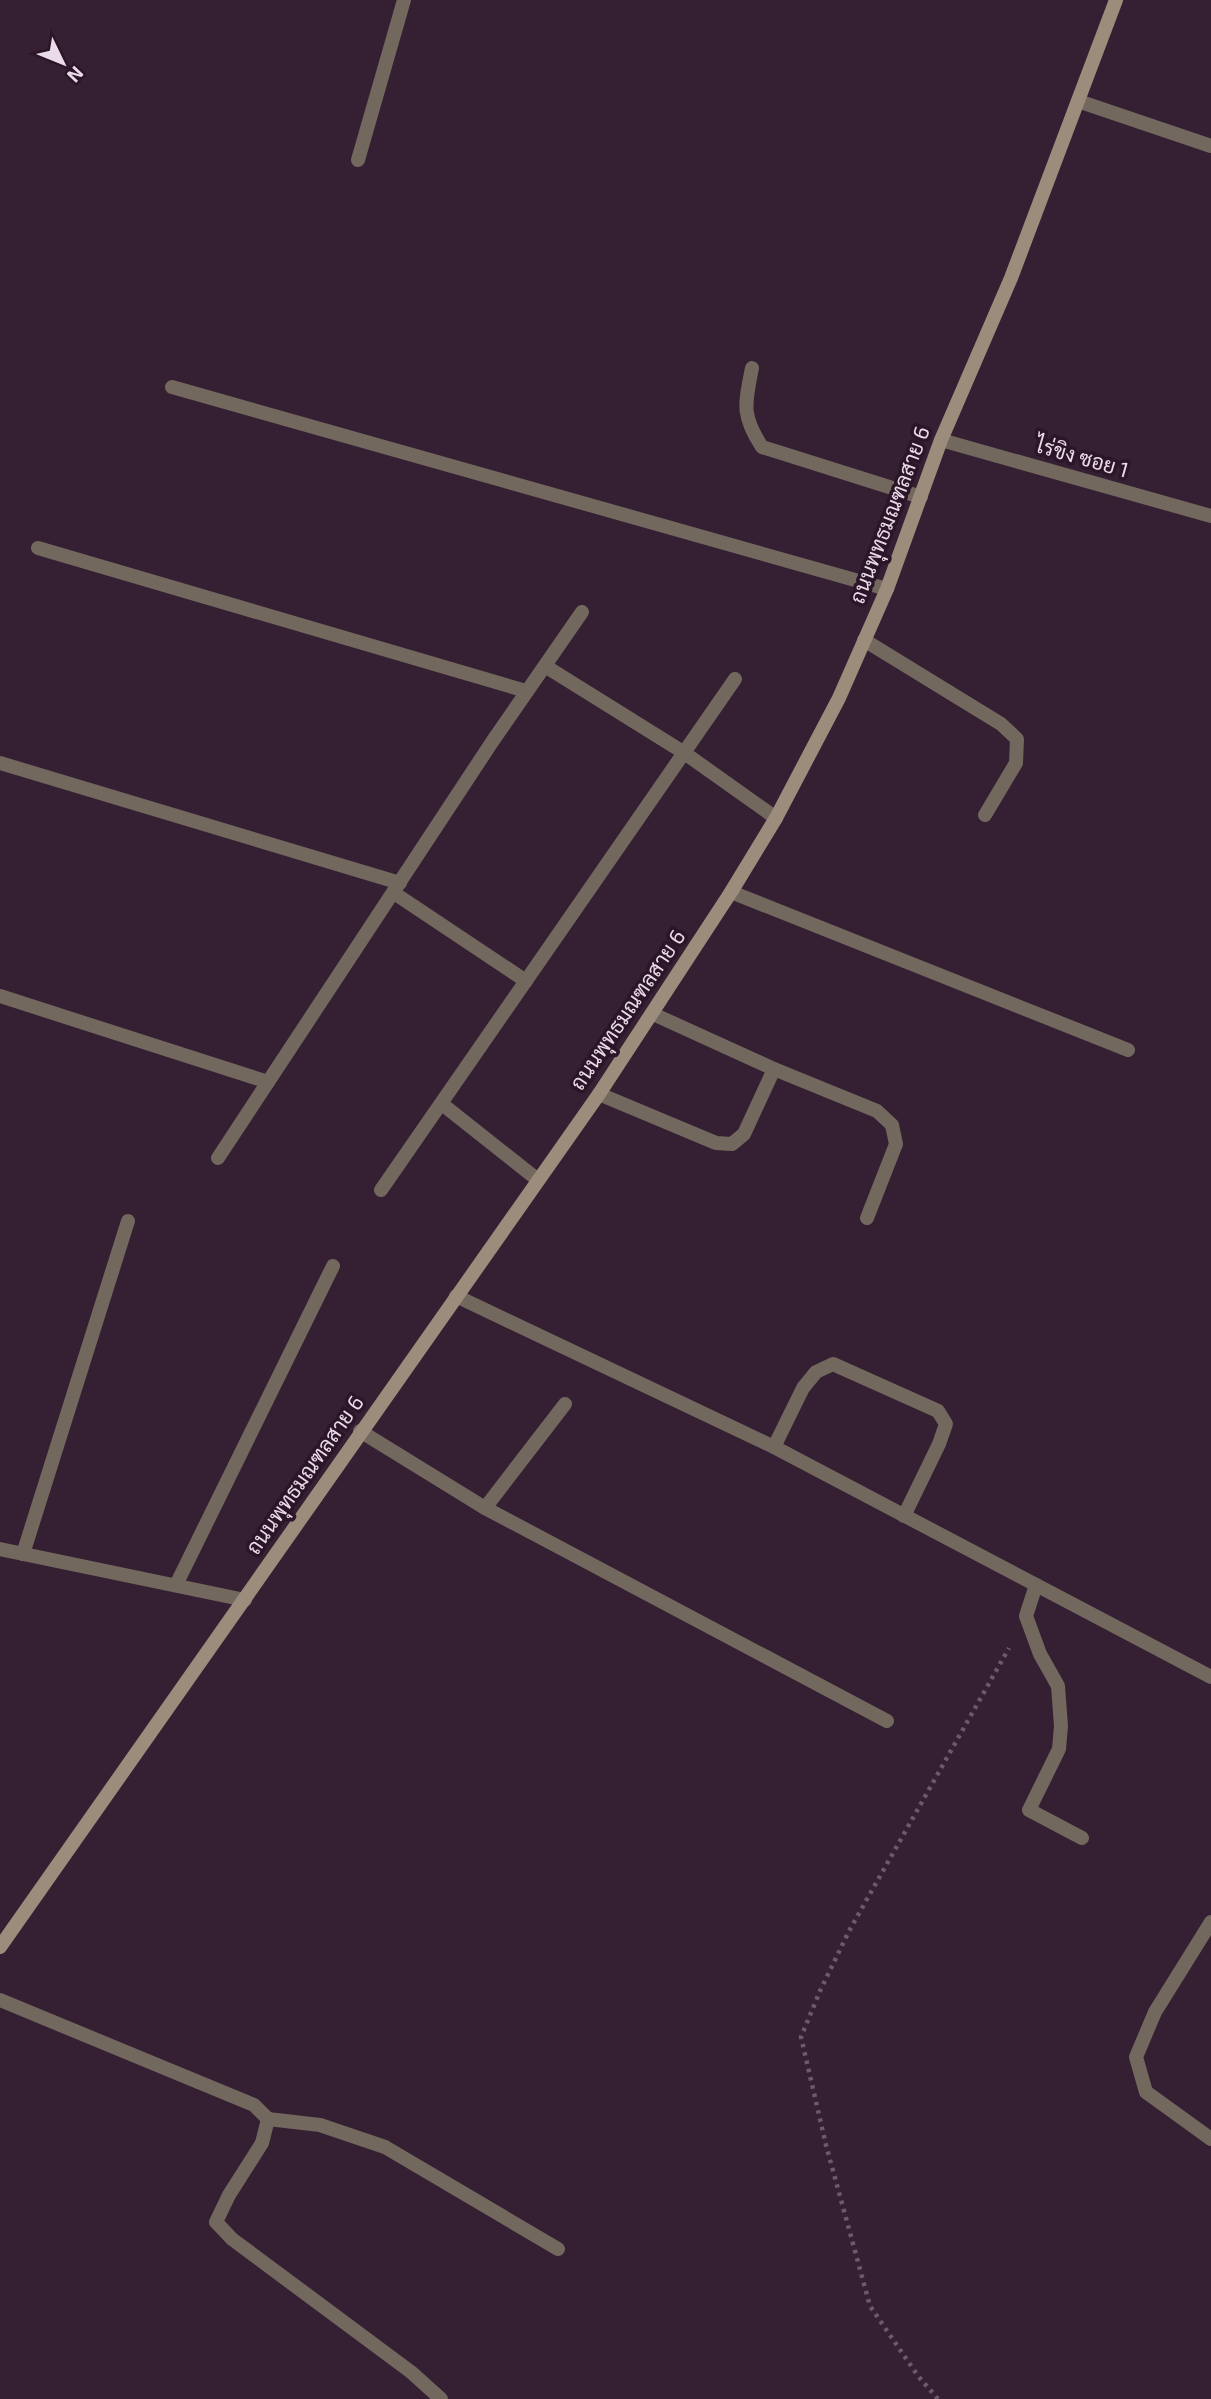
<svg xmlns="http://www.w3.org/2000/svg" width="1211" height="2399" font-family="'Exo 2',Sarabun,sans-serif">
<style>
.lines{fill:none;stroke-linecap:round;stroke-linejoin:round}
.path{stroke:#6d596b;stroke-width:4.5;stroke-dasharray:3.5 5;stroke-linecap:butt}
.service{stroke:#72685e;stroke-width:14}
.minor{stroke:#72685e;stroke-width:14}
.secondary{stroke:#9c8c7c;stroke-width:14}
.labels{text-anchor:middle;stroke-width:7;stroke-linejoin:round;paint-order:stroke}
.street-label{font-size:21px;fill:#eadbe9;stroke:#2a1529}
</style>
<rect width="100%" height="100%" fill="#351f33"/>
<g class="lines">
<!-- path -->
<path class="path" d="M 938,2399 L 918,2376 L 870,2306 L 826,2145 L 801,2037 L 820,1991 L 849,1931 L 1009,1648"/>
<!-- service -->
<g class="service">
<path d="M 1078,101 L 1211,146"/>
<path d="M 358,160 L 404,0"/>
<path d="M 752,368 C 745,404 741,415 762,447 L 921,497"/>
<path d="M 172,387 L 887,589"/>
<path d="M 38,548 L 526,691"/>
<path d="M 864,640 L 1001,724 L 1017,739 L 1016,763 L 985,815"/>
<path d="M 545,666 L 683,752 L 776,818"/>
<path d="M 0,763 L 400,883"/>
<path d="M 731,892 L 1128,1050"/>
<path d="M 394,893 L 526,981"/>
<path d="M 0,996 L 268,1082"/>
<path d="M 653,1014 L 774,1069 L 877,1111 L 892,1125 L 896,1144 L 867,1218"/>
<path d="M 599,1094 L 716,1143 L 732,1144 L 744,1134 L 774,1069"/>
<path d="M 442,1104 L 538,1180"/>
<path d="M 218,1158 L 492,742 L 582,612"/>
<path d="M 381,1190 L 735,679"/>
<path d="M 456,1296 L 774,1447 L 1211,1677"/>
<path d="M 360,1431 L 485,1508 L 887,1721"/>
<path d="M 774,1447 L 803,1388 L 816,1372 L 833,1364 L 938,1411 L 946,1424 L 939,1444 L 904,1516"/>
<path d="M 485,1508 L 565,1404"/>
<path d="M 1036,1585 L 1026,1616 L 1040,1654 L 1058,1686 L 1061,1726 L 1059,1749 L 1029,1810 L 1082,1838"/>
<path d="M 1211,1922 L 1155,2012 L 1136,2057 L 1146,2092 L 1211,2139"/>
</g>
<!-- minor -->
<g class="minor">
<path d="M 941,440 L 1211,516"/>
<path d="M 0,1549 L 245,1600"/>
<path d="M 23,1554 L 128,1221"/>
<path d="M 176,1585 L 333,1266"/>
<path d="M 0,2000 L 254,2105 L 268,2119 L 262,2143 L 229,2195 L 216,2222 L 232,2239 L 411,2372 L 441,2399"/>
<path d="M 268,2119 L 320,2125 L 385,2147 L 558,2249"/>
</g>
<!-- secondary -->
<path class="secondary" d="M 0,1947 L 599,1094 L 731,892 L 776,818 L 839,698 L 887,589 L 941,440 L 1011,278 L 1116,0"/>
</g>
<g class="labels">
<!-- street labels -->
<g class="street-label">
<text transform="translate(1082 458) rotate(16)" y="7">ไร่ขิง ซอย 1</text>
<text transform="translate(890 515) rotate(-69)" y="7">ถนนพุทธมณฑลสาย 6</text>
<text transform="translate(628 1010) rotate(-56)" y="7">ถนนพุทธมณฑลสาย 6</text>
<text transform="translate(305 1475) rotate(-55)" y="7">ถนนพุทธมณฑลสาย 6</text>
</g>
</g>
<!-- north arrow -->
<g transform="translate(63 63) rotate(133)" stroke="#2a1529" stroke-width="5" paint-order="stroke">
<path d="M0-5L12 26L0 18L-12 26Z" fill="#eadbe9"/>
<text y="-10" font-size="19" font-weight="bold" text-anchor="middle" fill="#eadbe9">N</text>
</g>
</svg>
